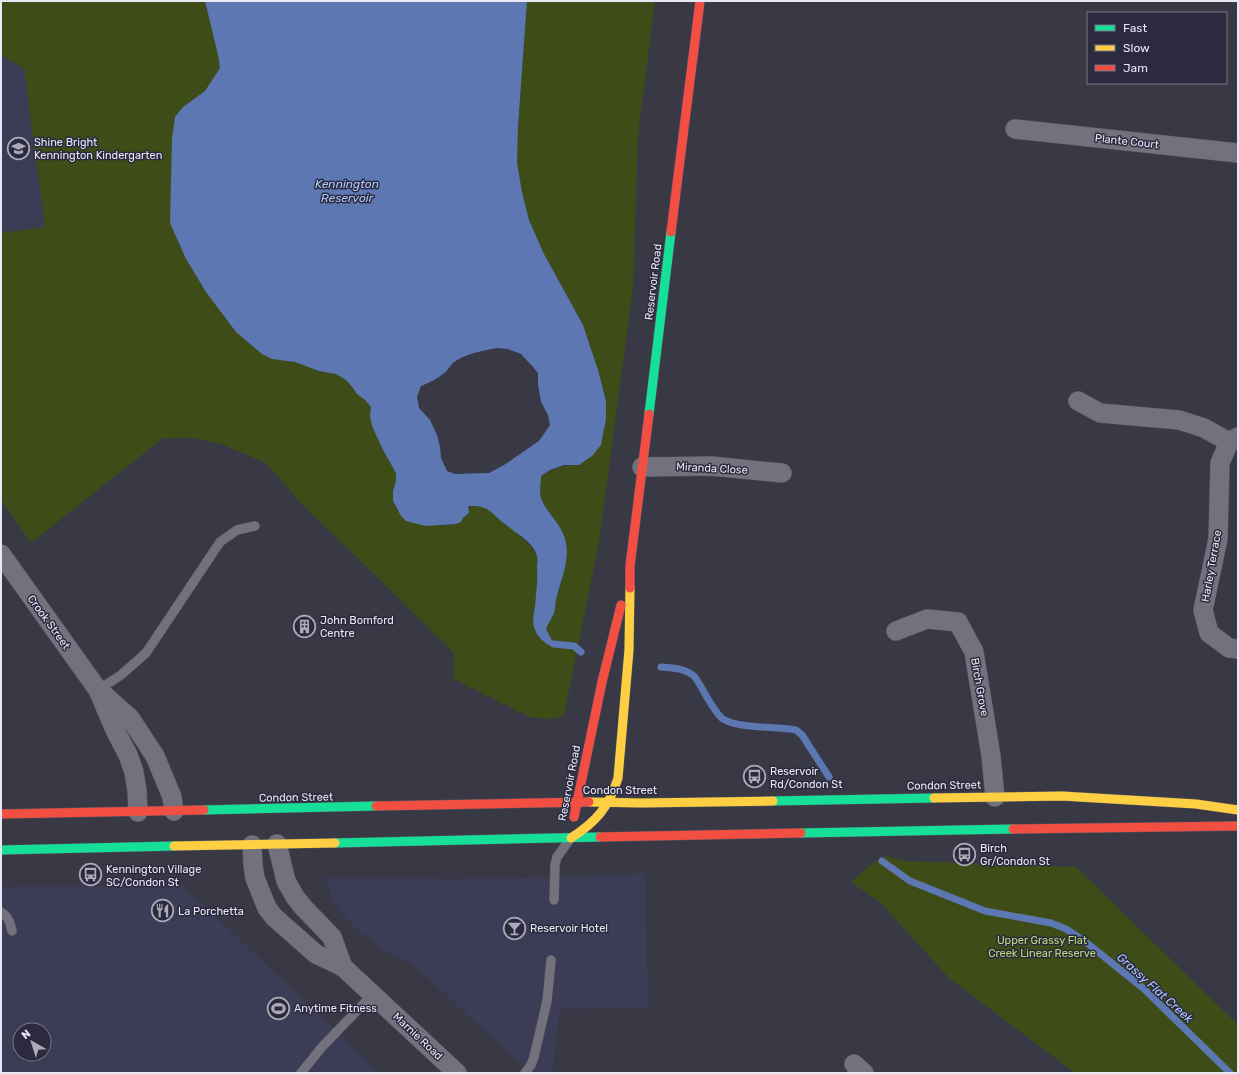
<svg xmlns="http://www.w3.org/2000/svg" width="1239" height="1074" font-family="Rubik,sans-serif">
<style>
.built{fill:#3d3c57;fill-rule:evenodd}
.green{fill:#3e4d17}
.water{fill:#5c77b1;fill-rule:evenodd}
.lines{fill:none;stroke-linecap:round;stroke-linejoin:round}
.stream{stroke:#5c77b1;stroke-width:7}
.lane-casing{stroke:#555560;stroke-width:10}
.street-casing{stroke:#555560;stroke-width:20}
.fast-casing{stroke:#555560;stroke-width:10}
.slow-casing{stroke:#555560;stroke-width:10}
.jam-casing{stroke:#555560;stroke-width:10}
.lane{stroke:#73727c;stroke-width:9}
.street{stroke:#73727c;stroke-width:19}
.fast{stroke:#16e098;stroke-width:9}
.slow{stroke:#ffcf43;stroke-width:9}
.jam{stroke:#f24e42;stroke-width:9}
.labels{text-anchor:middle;stroke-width:3;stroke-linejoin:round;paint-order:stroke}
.street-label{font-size:11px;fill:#e7e7f6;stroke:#2b2a3f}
.poi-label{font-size:11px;fill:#e7e7f6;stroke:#2b2a3f;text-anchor:start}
.park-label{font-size:11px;fill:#bbdc77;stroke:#2b2a3f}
.water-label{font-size:12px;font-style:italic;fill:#afc9fe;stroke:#2b2a3f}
</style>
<rect width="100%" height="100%" fill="#393945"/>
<!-- built -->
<g class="built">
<path d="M 1,55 L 24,69 L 45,227 L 1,233 Z"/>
<path d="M 645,873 L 648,1008 L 560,1009 L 552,1073 L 532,1073 L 519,1061 L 518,1062 L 412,963 L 389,954 L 360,932 L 339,910 L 332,898 L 325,878 L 458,879 L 573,877 Z"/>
<path d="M 182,885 L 380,1073 L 1,1073 L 1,887 ZM 20,1030 L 44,1030 L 44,1054 L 20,1054 Z"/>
</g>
<!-- green -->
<g class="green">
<path d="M 1,1 L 205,1 L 218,55 L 220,68 L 205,91 L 183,107 L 177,240 L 186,259 L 206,292 L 250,344 L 262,354 L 272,359 L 295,362 L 319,371 L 336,374 L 346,380 L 353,388 L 357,394 L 365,400 L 371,407 L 370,416 L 383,450 L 396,473 L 396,481 L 393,491 L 393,502 L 401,516 L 441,526 L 456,524 L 468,515 L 468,506 L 482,507 L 489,509 L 505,525 L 512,529 L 530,545 L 537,556 L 538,581 L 533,619 L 534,627 L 539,638 L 552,640 L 546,629 L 548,623 L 554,614 L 556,596 L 562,582 L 549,512 L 540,496 L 541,476 C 555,468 563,465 580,465 L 606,401 L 598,370 L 583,325 L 544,254 L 529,220 L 522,192 L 517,163 L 518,127 L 527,1 L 655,1 L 638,135 L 633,287 L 599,542 L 564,715 L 553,719 L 530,717 L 454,679 L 454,653 L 368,568 L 303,505 L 266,463 L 219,443 L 191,438 L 163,438 L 31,543 L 1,500 L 1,233 L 45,227 L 24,69 L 1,55 Z"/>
<path d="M 887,856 L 904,861 L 1076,867 L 1238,1025 L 1238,1073 L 1075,1073 L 949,978 L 880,902 L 851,882 L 873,863 Z"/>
</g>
<!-- water -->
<path class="water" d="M 205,1 L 527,1 L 518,127 L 517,163 L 522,192 L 529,220 L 544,254 L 583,325 L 598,370 L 606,401 L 606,419 L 601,445 L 592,456 L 579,465 L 564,465 L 550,470 L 541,476 C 541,482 539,492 541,498 C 547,514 563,525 566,543 C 569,561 562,578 557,595 C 555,601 556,607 554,613 C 552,619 548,623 546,629 L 554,644 L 552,647 C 543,642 537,637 534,627 C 532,621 534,613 535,606 C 536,593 538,581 537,569 C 537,565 538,560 537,556 C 534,542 515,533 505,524 C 490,513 490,505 468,506 L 469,513 L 463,518 L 461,522 L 456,524 L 425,526 L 406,521 L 401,516 L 393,501 L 393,491 L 396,481 L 396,473 L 383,450 L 372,426 L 370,416 L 371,407 L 365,400 L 357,394 L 353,388 L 346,380 L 336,374 L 319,371 L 295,362 L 272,359 L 262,354 L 236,332 L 206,292 L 186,259 L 170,223 L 172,138 L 175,117 L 183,107 L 205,91 L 220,68 L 218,55 ZM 497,348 L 508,349 L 521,354 L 533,367 L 538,373 L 538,385 L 541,402 L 548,415 L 550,425 L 539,441 L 504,465 L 489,473 L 455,474 L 447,471 L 441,458 L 440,447 L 437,435 L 430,420 L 419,408 L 417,397 L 421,386 C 429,383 437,379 443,374 C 448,371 450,365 454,362 C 467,353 482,351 497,348 Z"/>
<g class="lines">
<!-- stream -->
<g class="stream">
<path d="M 554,644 L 574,646 L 581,652"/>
<path d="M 661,667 C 674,668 685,668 695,677 C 702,687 714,713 723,719 C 739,729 776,726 796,730 L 802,735 L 829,777"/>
<path d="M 882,861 L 910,881 L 985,911 L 1051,923 L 1066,929 L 1087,943 L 1144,989 L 1230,1073"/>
</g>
<defs>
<g id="lane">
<path d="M 98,690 L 121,675 L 146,653 L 220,542 L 237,530 L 255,526"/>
<path d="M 554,900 L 555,865 L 557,857 L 570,839"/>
<path d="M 1,912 C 9,917 10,923 12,931"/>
<path d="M 301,1073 L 322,1047 L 373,994"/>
<path d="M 525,1073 L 531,1065 L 534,1057 L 547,1001 L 551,960"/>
</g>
<g id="street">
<path d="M 1015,129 L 1238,153"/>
<path d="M 1078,401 L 1100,413 L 1179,420 L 1204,428 L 1229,442"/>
<path d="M 1238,437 L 1229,442 L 1220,463 L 1218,539 L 1203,610 L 1209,633 L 1229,648 L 1238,649"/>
<path d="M 642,467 L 711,466 L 782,473"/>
<path d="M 1,554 L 98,690 L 115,730 L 128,755 L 134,772 L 137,791 L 138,812"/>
<path d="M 896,631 L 927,619 L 958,622 L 974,652 L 991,756 L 995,797"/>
<path d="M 102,693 L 130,718 L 155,756 L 172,797 L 174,811"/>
<path d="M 277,844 L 286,881 L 295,897 L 303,907 L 332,937 L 343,967"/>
<path d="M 252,845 L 253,865 L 255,878 L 267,908 L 274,917 L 316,954 L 343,967 L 457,1073"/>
<path d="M 854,1064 L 864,1073"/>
</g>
<g id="fast">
<path d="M 649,414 L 671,232"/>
<path d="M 773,801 L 934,798"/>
<path d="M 204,810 L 376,806"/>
<path d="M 801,833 L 1013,829"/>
<path d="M 335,843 L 600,837"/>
<path d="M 1,850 L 174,846"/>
</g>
<g id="slow">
<path d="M 934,798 L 1062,796 L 1196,804 L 1238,810"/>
<path d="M 589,802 L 642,803 L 773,801"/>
<path d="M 571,838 C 596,822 609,807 618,778 L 629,650 L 630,588"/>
<path d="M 174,846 L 335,843"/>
</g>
<g id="jam">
<path d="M 671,232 L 700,1"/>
<path d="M 630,588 L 630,566 L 649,414"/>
<path d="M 376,806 L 589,802"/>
<path d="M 1,814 L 204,810"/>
<path d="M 574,817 L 602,682 L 621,605"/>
<path d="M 1013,829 L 1238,826"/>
<path d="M 600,837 L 801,833"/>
</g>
</defs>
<!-- lane casing -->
<use href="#lane" class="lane-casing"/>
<!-- street casing -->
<use href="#street" class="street-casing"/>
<!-- fast casing -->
<use href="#fast" class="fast-casing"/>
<!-- slow casing -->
<use href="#slow" class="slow-casing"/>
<!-- jam casing -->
<use href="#jam" class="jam-casing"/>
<!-- lane -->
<use href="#lane" class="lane"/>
<!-- street -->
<use href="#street" class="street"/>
<!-- fast -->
<use href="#fast" class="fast"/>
<!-- slow -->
<use href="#slow" class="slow"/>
<!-- jam -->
<use href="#jam" class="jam"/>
</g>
<!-- icons -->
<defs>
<symbol id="school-ring" viewBox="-11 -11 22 22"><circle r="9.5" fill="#2b2a3f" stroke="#aaaab8" stroke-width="1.5"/><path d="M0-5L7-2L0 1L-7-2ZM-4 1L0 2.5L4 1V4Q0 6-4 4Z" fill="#aaaab8"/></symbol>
<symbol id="building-ring" viewBox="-11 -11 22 22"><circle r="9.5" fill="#2b2a3f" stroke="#aaaab8" stroke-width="1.5"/><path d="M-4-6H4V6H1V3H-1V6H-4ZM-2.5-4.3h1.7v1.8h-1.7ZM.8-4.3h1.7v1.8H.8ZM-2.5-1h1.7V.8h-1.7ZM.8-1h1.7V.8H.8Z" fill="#aaaab8"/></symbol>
<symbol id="bus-ring" viewBox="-11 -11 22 22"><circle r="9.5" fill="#2b2a3f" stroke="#aaaab8" stroke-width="1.5"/><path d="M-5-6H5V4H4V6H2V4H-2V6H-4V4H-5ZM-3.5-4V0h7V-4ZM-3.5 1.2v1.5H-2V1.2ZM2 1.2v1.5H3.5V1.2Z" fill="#aaaab8"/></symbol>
<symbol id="restaurant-ring" viewBox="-11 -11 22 22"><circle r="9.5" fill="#2b2a3f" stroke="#aaaab8" stroke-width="1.5"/><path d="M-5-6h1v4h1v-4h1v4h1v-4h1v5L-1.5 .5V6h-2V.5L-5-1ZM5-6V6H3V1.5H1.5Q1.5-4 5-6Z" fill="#aaaab8"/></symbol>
<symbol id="bar-ring" viewBox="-11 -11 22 22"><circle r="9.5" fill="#2b2a3f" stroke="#aaaab8" stroke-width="1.5"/><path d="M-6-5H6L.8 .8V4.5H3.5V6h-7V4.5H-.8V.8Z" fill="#aaaab8"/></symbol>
<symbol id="stadium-ring" viewBox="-11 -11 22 22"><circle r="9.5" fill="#2b2a3f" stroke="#aaaab8" stroke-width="1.5"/><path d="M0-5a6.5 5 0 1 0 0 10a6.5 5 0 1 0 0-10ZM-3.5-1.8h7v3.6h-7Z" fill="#aaaab8"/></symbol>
</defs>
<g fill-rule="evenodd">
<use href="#school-ring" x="6" y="136" width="25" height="25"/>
<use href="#building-ring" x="292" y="614" width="25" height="25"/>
<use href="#bus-ring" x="742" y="764" width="25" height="25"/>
<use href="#bus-ring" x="952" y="842" width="25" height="25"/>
<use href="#bus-ring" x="78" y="862" width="25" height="25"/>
<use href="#restaurant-ring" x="150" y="898" width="25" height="25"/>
<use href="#bar-ring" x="502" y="916" width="25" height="25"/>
<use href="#stadium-ring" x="266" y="996" width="25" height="25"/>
</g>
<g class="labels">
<!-- street labels -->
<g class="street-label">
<text transform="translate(1127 141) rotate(6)" y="4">Plante Court</text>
<text transform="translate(653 282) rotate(-83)" y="4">Reservoir Road</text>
<text transform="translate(712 468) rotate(3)" y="4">Miranda Close</text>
<text transform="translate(1211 566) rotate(-80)" y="4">Harley Terrace</text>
<text transform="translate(49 622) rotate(54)" y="4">Crook Street</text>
<text transform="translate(980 687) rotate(80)" y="4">Birch Grove</text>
<text transform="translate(569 783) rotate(-79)" y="4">Reservoir Road</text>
<text transform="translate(944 785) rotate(-1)" y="4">Condon Street</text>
<text x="620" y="794">Condon Street</text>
<text transform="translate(296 797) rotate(-1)" y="4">Condon Street</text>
<text transform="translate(418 1036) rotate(43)" y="4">Marnie Road</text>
</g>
<!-- poi labels -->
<g class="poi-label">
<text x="34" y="146">Shine Bright<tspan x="34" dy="13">Kennington Kindergarten</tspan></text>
<text x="320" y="624">John Bomford<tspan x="320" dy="13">Centre</tspan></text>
<text x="770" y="775">Reservoir<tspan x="770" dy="13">Rd/Condon St</tspan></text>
<text x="980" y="852">Birch<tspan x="980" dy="13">Gr/Condon St</tspan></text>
<text x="106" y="873">Kennington Village<tspan x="106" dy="13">SC/Condon St</tspan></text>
<text x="178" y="915">La Porchetta</text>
<text x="530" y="932">Reservoir Hotel</text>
<text x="294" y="1012">Anytime Fitness</text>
</g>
<!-- park labels -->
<g class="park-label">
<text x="1042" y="944">Upper Grassy Flat<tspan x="1042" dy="13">Creek Linear Reserve</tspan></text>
</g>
<!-- water labels -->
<g class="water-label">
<text x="347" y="188">Kennington<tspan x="347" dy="14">Reservoir</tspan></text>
<text transform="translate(1155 988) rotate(42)" y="4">Grassy Flat Creek</text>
</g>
</g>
<!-- border -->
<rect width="1239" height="1074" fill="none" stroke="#e7e7f6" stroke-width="4"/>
<!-- legend -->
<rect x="1087" y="12" width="140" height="72" fill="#2b2a3f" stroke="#767688"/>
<rect x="1095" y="25" width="20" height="6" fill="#16e098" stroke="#767688"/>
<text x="1123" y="32" font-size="12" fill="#e7e7f6">Fast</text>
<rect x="1095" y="45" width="20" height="6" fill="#ffcf43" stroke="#767688"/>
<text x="1123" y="52" font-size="12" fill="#e7e7f6">Slow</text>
<rect x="1095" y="65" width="20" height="6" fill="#f24e42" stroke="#767688"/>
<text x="1123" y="72" font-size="12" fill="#e7e7f6">Jam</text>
<!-- north arrow -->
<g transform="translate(32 1042) rotate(321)"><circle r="19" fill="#2b2a3f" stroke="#767688"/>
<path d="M0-3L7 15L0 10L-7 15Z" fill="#aaaab8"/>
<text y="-6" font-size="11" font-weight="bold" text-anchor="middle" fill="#e7e7f6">N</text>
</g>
</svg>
